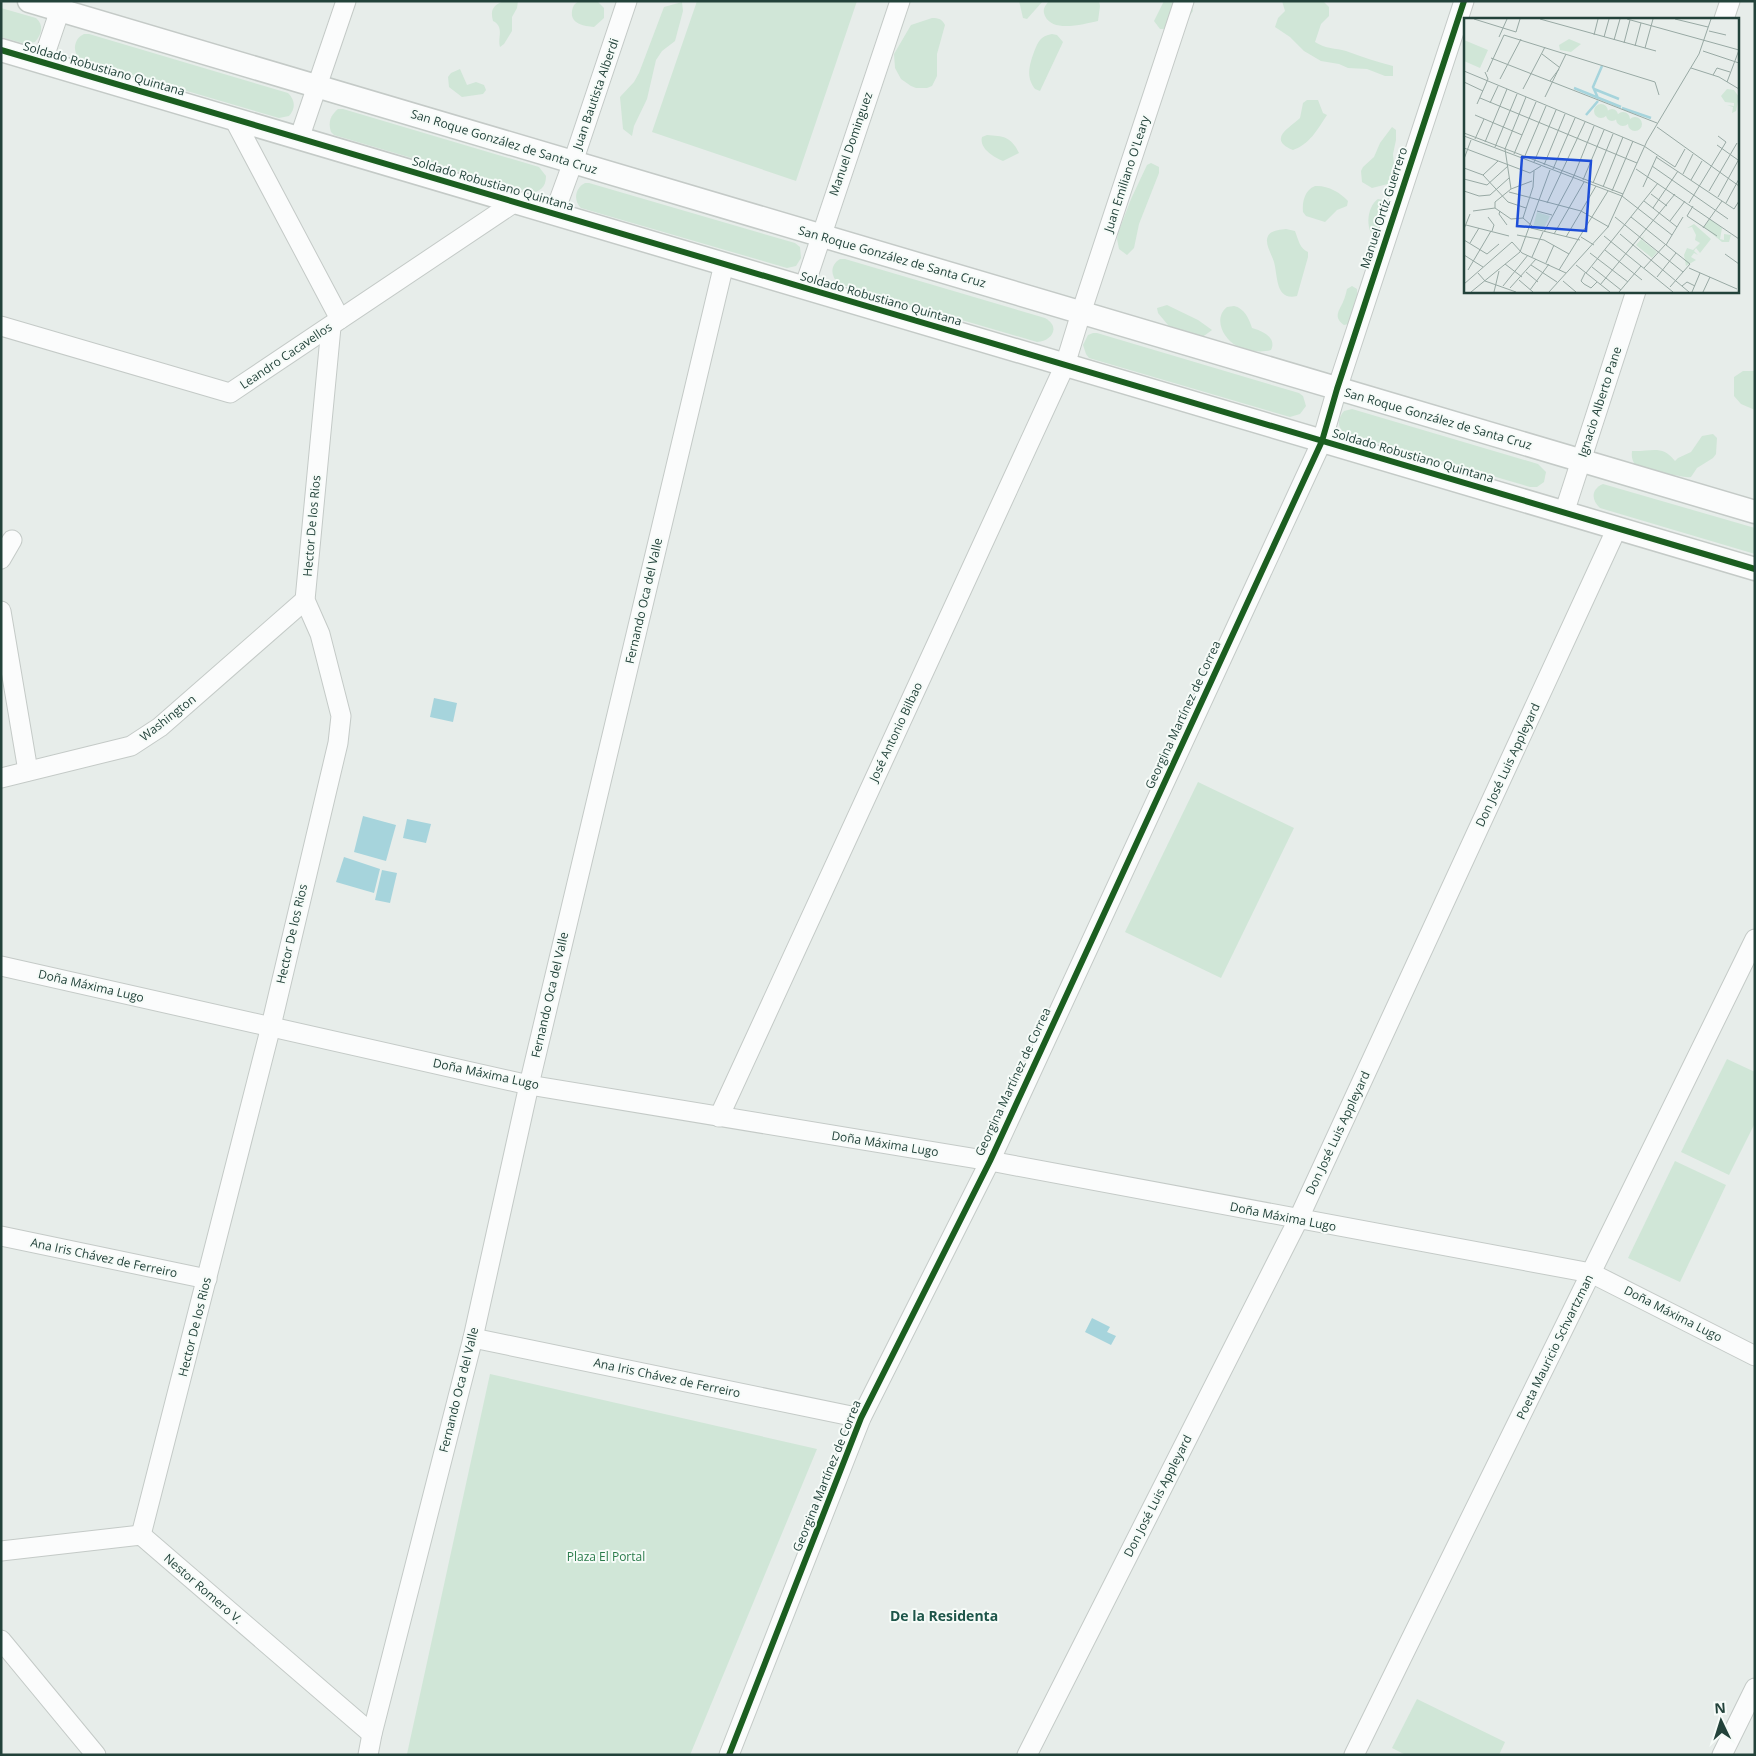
<svg xmlns="http://www.w3.org/2000/svg" width="1756" height="1756" font-family="'Open Sans',sans-serif">
<style>
.green{fill:#d0e6d7}
.water{fill:#a6d4dc}
.lines{fill:none;stroke-linecap:round;stroke-linejoin:round}
.minor-casing{stroke:#c4cac7;stroke-width:21}
.tertiary-casing{stroke:#c4cac7;stroke-width:25}
.minor{stroke:#fbfcfc;stroke-width:19}
.tertiary{stroke:#fbfcfc;stroke-width:22}
.cycleway-casing{stroke:#f6fbf8;stroke-width:9}
.cycleway{stroke:#1b5e20;stroke-width:6}
.labels{text-anchor:middle;stroke-width:4;stroke-linejoin:round;paint-order:stroke}
.street-label{font-size:12px;fill:#22423a;stroke:#f6fbf8}
.park-label{font-size:12px;fill:#2a7b4b;stroke:#f6fbf8}
.neighbourhood-label{font-size:14px;font-weight:bold;fill:#1d5549;stroke:#f6fbf8}
.inset-river{fill:none;stroke:#a6d4dc;stroke-width:2.5}
.inset-road{fill:none;stroke:#98a9a4;stroke-width:1}
.view{fill:#1d4ed8;fill-opacity:0.15;stroke:#1d4ed8;stroke-width:2.5}
.inset-edge{fill:none;stroke:#22423a;stroke-width:2.5}
</style>
<rect width="100%" height="100%" fill="#e7edea"/>
<!-- green -->
<g class="green">
<path d="M 504,1 L 518,1 L 517,8 L 512,17 L 512,31 L 504,44 L 500,47 C 497,38 505,27 493,21 C 490,10 493,5 504,1 Z"/>
<path d="M 580,1 L 597,1 L 604,8 L 604,18 L 594,27 C 584,26 570,24 572,11 C 573,5 575,3 580,1 Z"/>
<path d="M 697,1 L 857,1 L 796,181 L 652,132 Z"/>
<path d="M 1019,1 L 1043,1 L 1027,19 L 1023,18 Z"/>
<path d="M 1049,1 L 1099,1 L 1100,6 L 1098,21 C 1083,24 1053,33 1045,16 C 1042,9 1045,6 1049,1 Z"/>
<path d="M 1164,1 L 1191,1 L 1193,11 C 1185,23 1175,30 1160,29 L 1154,21 Z"/>
<path d="M 1282,1 L 1323,1 L 1329,7 L 1329,16 L 1321,24 L 1315,42 C 1326,49 1335,48 1346,51 C 1362,57 1377,62 1393,66 L 1393,76 L 1385,76 L 1367,69 L 1348,68 L 1339,64 L 1321,61 L 1304,51 L 1290,37 L 1275,27 L 1278,18 L 1285,11 Z"/>
<path d="M 682,2 L 683,11 L 675,41 L 662,51 L 656,60 L 647,99 L 634,126 L 632,136 L 623,129 L 620,97 L 634,82 L 639,73 L 664,7 Z"/>
<path d="M 1,8 L 36,18 C 44,25 42,34 35,42 L 26,44 L 1,37 Z"/>
<path d="M 932,18 C 939,18 942,19 945,25 L 937,54 L 937,76 L 932,86 L 927,88 L 916,88 L 911,86 L 901,79 L 895,68 L 894,54 L 911,25 Z"/>
<path d="M 84,34 L 89,34 L 288,93 C 295,100 296,108 289,116 L 279,118 L 81,60 C 72,53 73,39 84,34 Z"/>
<path d="M 1052,34 L 1057,35 L 1063,42 L 1040,91 L 1035,89 C 1026,77 1029,66 1034,52 C 1038,42 1040,36 1052,34 Z"/>
<path d="M 460,69 L 467,85 L 476,82 L 484,85 L 486,90 L 483,94 L 462,97 L 449,87 L 448,77 L 451,73 Z"/>
<path d="M 1307,100 L 1318,100 L 1323,113 L 1327,115 C 1317,130 1310,144 1293,150 C 1266,139 1291,127 1300,118 L 1303,103 Z"/>
<path d="M 338,109 L 343,109 L 539,167 L 546,176 C 546,187 540,192 530,193 L 334,135 L 331,132 C 328,122 330,116 338,109 Z"/>
<path d="M 1392,127 L 1396,130 L 1396,140 L 1393,154 L 1395,177 L 1388,184 L 1372,188 L 1362,182 L 1361,171 L 1363,167 L 1374,157 L 1380,143 Z"/>
<path d="M 987,135 C 1004,136 1011,137 1019,153 L 1003,161 C 993,157 979,148 982,137 Z"/>
<path d="M 1151,163 L 1159,167 L 1159,173 L 1139,224 L 1134,248 L 1127,255 L 1119,249 L 1117,239 L 1118,233 L 1131,199 L 1147,165 Z"/>
<path d="M 585,183 L 589,183 L 795,243 L 800,247 L 801,258 L 796,266 L 787,268 L 581,208 C 573,200 575,188 585,183 Z"/>
<path d="M 1315,186 C 1327,185 1340,192 1348,201 L 1347,206 L 1337,210 L 1325,222 L 1306,216 L 1303,212 C 1302,201 1305,190 1315,186 Z"/>
<path d="M 1378,199 L 1388,201 L 1395,209 L 1379,241 C 1364,234 1366,207 1378,199 Z"/>
<path d="M 1286,229 L 1295,231 C 1298,239 1300,249 1308,252 L 1308,257 L 1297,296 C 1275,301 1278,276 1274,262 C 1272,255 1264,243 1268,236 C 1271,230 1280,230 1286,229 Z"/>
<path d="M 840,259 L 845,259 L 1045,318 C 1061,327 1052,341 1037,342 L 839,284 C 830,276 830,265 840,259 Z"/>
<path d="M 1352,286 L 1357,289 L 1358,311 L 1349,324 L 1344,325 C 1333,317 1339,311 1343,302 C 1345,298 1346,293 1347,289 Z"/>
<path d="M 1167,305 L 1198,320 L 1212,330 L 1197,341 L 1178,337 L 1158,313 L 1157,308 Z"/>
<path d="M 1234,306 C 1244,308 1249,318 1252,328 C 1263,331 1277,338 1271,350 C 1260,353 1247,351 1237,346 C 1223,339 1213,318 1227,307 Z"/>
<path d="M 1093,333 L 1097,333 L 1299,393 L 1303,396 L 1306,406 L 1300,414 L 1290,417 L 1089,358 L 1086,354 L 1083,345 L 1088,335 Z"/>
<path d="M 1743,371 L 1755,371 L 1755,410 L 1741,404 L 1734,396 L 1734,377 Z"/>
<path d="M 1352,409 L 1538,464 L 1546,472 L 1544,482 L 1537,487 L 1530,487 L 1345,433 C 1336,427 1338,418 1344,411 Z"/>
<path d="M 1713,434 L 1717,438 L 1716,454 L 1713,458 L 1697,468 L 1691,477 C 1684,478 1678,475 1671,475 C 1665,475 1659,477 1654,476 C 1641,472 1630,465 1632,451 C 1651,452 1662,444 1675,461 L 1678,458 L 1691,452 L 1702,436 Z"/>
<path d="M 1603,484 L 1755,528 L 1755,554 L 1600,508 C 1591,500 1591,489 1603,484 Z"/>
<path d="M 1198,782 L 1294,828 L 1221,978 L 1125,932 Z"/>
<path d="M 1727,1059 L 1755,1072 L 1755,1123 L 1729,1175 L 1681,1152 Z"/>
<path d="M 1675,1161 L 1726,1185 L 1680,1282 L 1628,1258 Z"/>
<path d="M 490,1374 L 817,1449 L 690,1755 L 407,1754 Z"/>
<path d="M 1417,1699 L 1505,1742 L 1499,1755 L 1406,1755 L 1392,1748 Z"/>
</g>
<!-- water -->
<g class="water">
<path d="M 434,698 L 457,703 L 453,722 L 430,717 Z"/>
<path d="M 363,816 L 396,825 L 386,861 L 354,852 Z"/>
<path d="M 407,819 L 431,824 L 426,843 L 403,838 Z"/>
<path d="M 344,857 L 380,869 L 374,893 L 336,882 Z"/>
<path d="M 382,870 L 397,873 L 390,903 L 375,900 Z"/>
<path d="M 1092,1318 L 1110,1327 L 1107,1332 L 1116,1336 L 1111,1345 L 1085,1332 Z"/>
</g>
<g class="lines">
<defs>
<g id="minor">
<path d="M 1724,19 L 1730,1"/>
<path d="M 42,63 L 63,1"/>
<path d="M 234,119 L 340,319"/>
<path d="M 299,139 L 346,1"/>
<path d="M 554,214 L 573,162 L 627,1"/>
<path d="M 804,288 L 900,1"/>
<path d="M 1,326 L 230,393 L 515,202"/>
<path d="M 1564,513 L 1636,291"/>
<path d="M 1,559 L 12,540"/>
<path d="M 1,611 L 28,771"/>
<path d="M 1,778 L 131,746 L 160,727 L 305,600"/>
<path d="M 1,966 L 529,1085 L 990,1161 L 1591,1273 L 1755,1356"/>
<path d="M 719,1117 L 1065,365 L 1081,313 L 1184,1"/>
<path d="M 1,1236 L 207,1279"/>
<path d="M 473,1338 L 861,1418"/>
<path d="M 141,1535 L 271,1026 L 338,743 L 341,716 L 320,634 L 305,600 L 331,327"/>
<path d="M 1,1551 L 141,1535 L 372,1734"/>
<path d="M 1,1640 L 96,1755"/>
<path d="M 368,1755 L 372,1734 L 473,1338 L 529,1085 L 724,264"/>
<path d="M 729,1755 L 861,1418 L 990,1161 L 1322,441 L 1337,389 L 1464,1"/>
<path d="M 1027,1755 L 1298,1220 L 1617,528"/>
<path d="M 1354,1755 L 1755,939"/>
<path d="M 1722,1755 L 1755,1688"/>
</g>
<g id="tertiary">
<path d="M 29,1 L 1755,512"/>
<path d="M 1,50 L 1755,569"/>
</g>
</defs>
<!-- minor casing -->
<use href="#minor" class="minor-casing"/>
<!-- tertiary casing -->
<use href="#tertiary" class="tertiary-casing"/>
<!-- minor -->
<use href="#minor" class="minor"/>
<!-- tertiary -->
<use href="#tertiary" class="tertiary"/>
<defs>
<g id="cycleway">
<path d="M 1,50 L 1755,569"/>
<path d="M 729,1755 L 861,1418 L 990,1161 L 1322,441 L 1337,389 L 1464,1"/>
</g>
</defs>
<!-- cycleway casing -->
<use href="#cycleway" class="cycleway-casing"/>
<!-- cycleway -->
<use href="#cycleway" class="cycleway"/>
</g>
<g class="labels">
<!-- street labels -->
<g class="street-label">
<text transform="translate(104 69) rotate(16)" y="4">Soldado Robustiano Quintana</text>
<text transform="translate(596 94) rotate(-71)" y="4">Juan Bautista Alberdi</text>
<text transform="translate(504 142) rotate(17)" y="4">San Roque González de Santa Cruz</text>
<text transform="translate(851 144) rotate(-71)" y="4">Manuel Dominguez</text>
<text transform="translate(1127 174) rotate(-72)" y="4">Juan Emiliano O'Leary</text>
<text transform="translate(493 184) rotate(16)" y="4">Soldado Robustiano Quintana</text>
<text transform="translate(1384 208) rotate(-72)" y="4">Manuel Ortíz Guerrero</text>
<text transform="translate(892 257) rotate(16)" y="4">San Roque González de Santa Cruz</text>
<text transform="translate(881 299) rotate(16)" y="4">Soldado Robustiano Quintana</text>
<text transform="translate(286 356) rotate(-34)" y="4">Leandro Cacavellos</text>
<text transform="translate(1600 402) rotate(-72)" y="4">Ignacio Alberto Pane</text>
<text transform="translate(1438 419) rotate(16)" y="4">San Roque González de Santa Cruz</text>
<text transform="translate(1413 456) rotate(16)" y="4">Soldado Robustiano Quintana</text>
<text transform="translate(312 526) rotate(-85)" y="4">Hector De los Rios</text>
<text transform="translate(644 601) rotate(-77)" y="4">Fernando Oca del Valle</text>
<text transform="translate(1183 715) rotate(-65)" y="4">Georgina Martínez de Correa</text>
<text transform="translate(168 718) rotate(-38)" y="4">Washington</text>
<text transform="translate(896 732) rotate(-65)" y="4">José Antonio Bilbao</text>
<text transform="translate(1508 765) rotate(-65)" y="4">Don José Luis Appleyard</text>
<text transform="translate(292 934) rotate(-77)" y="4">Hector De los Rios</text>
<text transform="translate(91 986) rotate(13)" y="4">Doña Máxima Lugo</text>
<text transform="translate(550 995) rotate(-77)" y="4">Fernando Oca del Valle</text>
<text transform="translate(486 1074) rotate(12)" y="4">Doña Máxima Lugo</text>
<text transform="translate(1013 1082) rotate(-65)" y="4">Georgina Martínez de Correa</text>
<text transform="translate(1338 1133) rotate(-65)" y="4">Don José Luis Appleyard</text>
<text transform="translate(885 1144) rotate(9)" y="4">Doña Máxima Lugo</text>
<text transform="translate(1283 1217) rotate(11)" y="4">Doña Máxima Lugo</text>
<text transform="translate(104 1258) rotate(12)" y="4">Ana Iris Chávez de Ferreiro</text>
<text transform="translate(1673 1314) rotate(27)" y="4">Doña Máxima Lugo</text>
<text transform="translate(195 1327) rotate(-76)" y="4">Hector De los Rios</text>
<text transform="translate(1555 1347) rotate(-64)" y="4">Poeta Mauricio Schvartzman</text>
<text transform="translate(667 1378) rotate(12)" y="4">Ana Iris Chávez de Ferreiro</text>
<text transform="translate(459 1390) rotate(-76)" y="4">Fernando Oca del Valle</text>
<text transform="translate(827 1476) rotate(-68)" y="4">Georgina Martínez de Correa</text>
<text transform="translate(1158 1496) rotate(-63)" y="4">Don José Luis Appleyard</text>
<text transform="translate(203 1589) rotate(41)" y="4">Nestor Romero V.</text>
</g>
<!-- park labels -->
<g class="park-label">
<text x="606" y="1561">Plaza El Portal</text>
</g>
<!-- neighbourhood labels -->
<g class="neighbourhood-label">
<text x="944" y="1621">De la Residenta</text>
</g>
</g>
<!-- overview -->
<g transform="translate(1464 18)">
<rect width="275" height="275" fill="#e7edea"/>
<path d="M 105,21 L 117,26 L 107,34 L 96,32 L 95,27 ZM 0,22 L 24,32 L 16,50 L 0,43 ZM 263,71 L 270,72 L 275,79 L 272,93 L 268,95 L 269,89 L 263,87 L 270,88 L 270,85 L 261,84 L 257,78 ZM130 93a7 7 0 1 1 14 0a7 7 0 1 1-14 0ZM142 97a6 6 0 1 1 12 0a6 6 0 1 1-12 0ZM152 101a7 7 0 1 1 14 0a7 7 0 1 1-14 0ZM164 106a7 7 0 1 1 14 0a7 7 0 1 1-14 0ZM 73,194 L 86,198 L 79,212 L 69,209 ZM 246,201 L 258,210 L 256,221 L 260,222 L 260,216 L 267,217 L 265,224 L 258,224 L 240,209 ZM 230,206 L 247,221 L 236,235 L 232,230 L 230,233 L 234,237 L 230,235 L 227,239 L 232,242 L 222,248 L 220,237 L 223,230 L 229,232 L 236,225 L 231,222 L 232,217 L 228,209 L 223,210 ZM 181,217 L 178,222 L 193,234 L 188,240 L 172,227 Z" fill="#d0e6d7"/>
<path class="inset-river" d="M 110,70 L 157,89M 130,71 L 155,81M 134,80 L 129,69 L 138,48M 158,90 L 187,100M 122,97 L 134,83"/>
<path class="inset-road" d="M 10,1 L 52,14 L 56,1M 76,1 L 192,33M 163,1 L 275,32M 211,1 L 244,9M 245,13 L 262,17M 130,17 L 134,1M 35,19 L 43,1M 140,19 L 145,1M 150,22 L 156,1M 160,25 L 166,2M 171,28 L 177,5M 181,30 L 189,1M 239,33 L 275,45M 78,36 L 95,49M 27,40 L 193,105M 227,50 L 255,59 L 275,71M 0,53 L 180,128 L 211,149M 23,54 L 40,17 L 191,64 L 195,77M 249,57 L 253,50 L 266,54M 36,61 L 57,21M 86,63 L 95,51M 0,64 L 19,73M 263,64 L 275,32M 59,71 L 81,29M 81,79 L 102,36M 16,80 L 173,145M 26,85 L 34,68M 13,86 L 24,61 L 21,54M 11,97 L 58,117M 193,109 L 275,168M 0,115 L 159,176M 0,118 L 158,178 L 208,217M 11,121 L 20,101M 21,124 L 43,71M 253,127 L 274,142M 31,129 L 53,76M 0,130 L 66,155 L 77,148M 50,136 L 72,84M 192,139 L 270,191 L 275,183M 60,140 L 82,88M 0,141 L 7,122M 70,144 L 92,92M 80,147 L 101,96M 188,148 L 264,201M 211,149 L 221,131M 0,150 L 19,157 L 44,184 L 62,190M 89,151 L 111,100M 172,151 L 275,221M 219,156 L 229,136M 19,157 L 34,143M 0,161 L 23,167 L 44,148M 119,162 L 140,112M 227,162 L 238,143M 129,165 L 149,116M 139,169 L 159,119M 179,169 L 193,138M 47,171 L 68,163M 0,173 L 15,178 L 26,177 L 45,160M 148,173 L 169,123M 245,173 L 273,125M 45,174 L 117,193 L 145,209M 187,176 L 203,188M 254,179 L 275,141M 180,183 L 213,209M 83,185 L 121,104M 225,185 L 262,124 L 254,118M 262,185 L 275,161M 229,188 L 223,198 L 253,218M 31,190 L 31,184 L 47,171 L 41,131 L 62,79M 31,190 L 47,201 L 59,200 L 68,208M 189,190 L 214,153M 9,193 L 31,190M 36,193 L 35,196 L 43,207M 73,193 L 88,197M 24,199 L 30,207 L 28,213M 151,199 L 219,254M 167,199 L 226,246 L 206,269M 59,200 L 69,169 L 70,153M 206,203 L 221,183M 2,207 L 45,218M 67,210 L 116,222M 239,210 L 258,183M 0,211 L 6,196M 80,214 L 109,160 L 130,108M 90,216 L 120,164M 156,216 L 225,274M 53,217 L 80,222 L 105,236M 140,218 L 209,274M 102,219 L 132,168M 117,219 L 130,227M 0,222 L 23,236 L 35,226M 6,225 L 15,210M 202,227 L 219,199M 141,232 L 178,262M 126,235 L 164,264M 261,236 L 275,246M 0,237 L 19,249M 68,239 L 79,214M 82,245 L 90,227M 41,246 L 58,259M 67,247 L 93,264M 112,247 L 146,274M 128,249 L 157,272M 180,250 L 201,227M 225,250 L 273,271M 4,252 L 27,213M 95,252 L 144,173M 62,254 L 74,264M 14,255 L 21,263 L 52,274M 121,255 L 117,263 L 120,266 L 127,270 L 133,264M 122,255 L 194,165M 193,259 L 212,235M 55,262 L 69,274M 99,263 L 112,274M 0,266 L 48,224 L 58,235 L 102,255M 136,267 L 211,176M 39,268 L 64,237M 218,268 L 223,264 L 231,268M 46,270 L 72,241M 66,272 L 85,246M 7,274 L 56,234 L 86,152M 30,274 L 35,253M 85,274 L 144,209 L 183,123 L 235,36 L 247,1M 155,274 L 177,248M 228,274 L 236,255M 239,274 L 246,259"/>
<path class="view" d="M 58,139 L 127,143 L 122,213 L 53,208 Z"/>
<rect width="275" height="275" class="inset-edge"/>
</g>
<!-- border -->
<rect width="1756" height="1756" fill="none" stroke="#22423a" stroke-width="5"/>
<!-- north arrow -->
<g transform="translate(1721 1721) rotate(356)" stroke="#f6fbf8" stroke-width="4" paint-order="stroke">
<path d="M0-4L9 19L0 12L-9 19Z" fill="#22423a"/>
<text y="-8" font-size="14" font-weight="bold" text-anchor="middle" fill="#22423a">N</text>
</g>
</svg>
